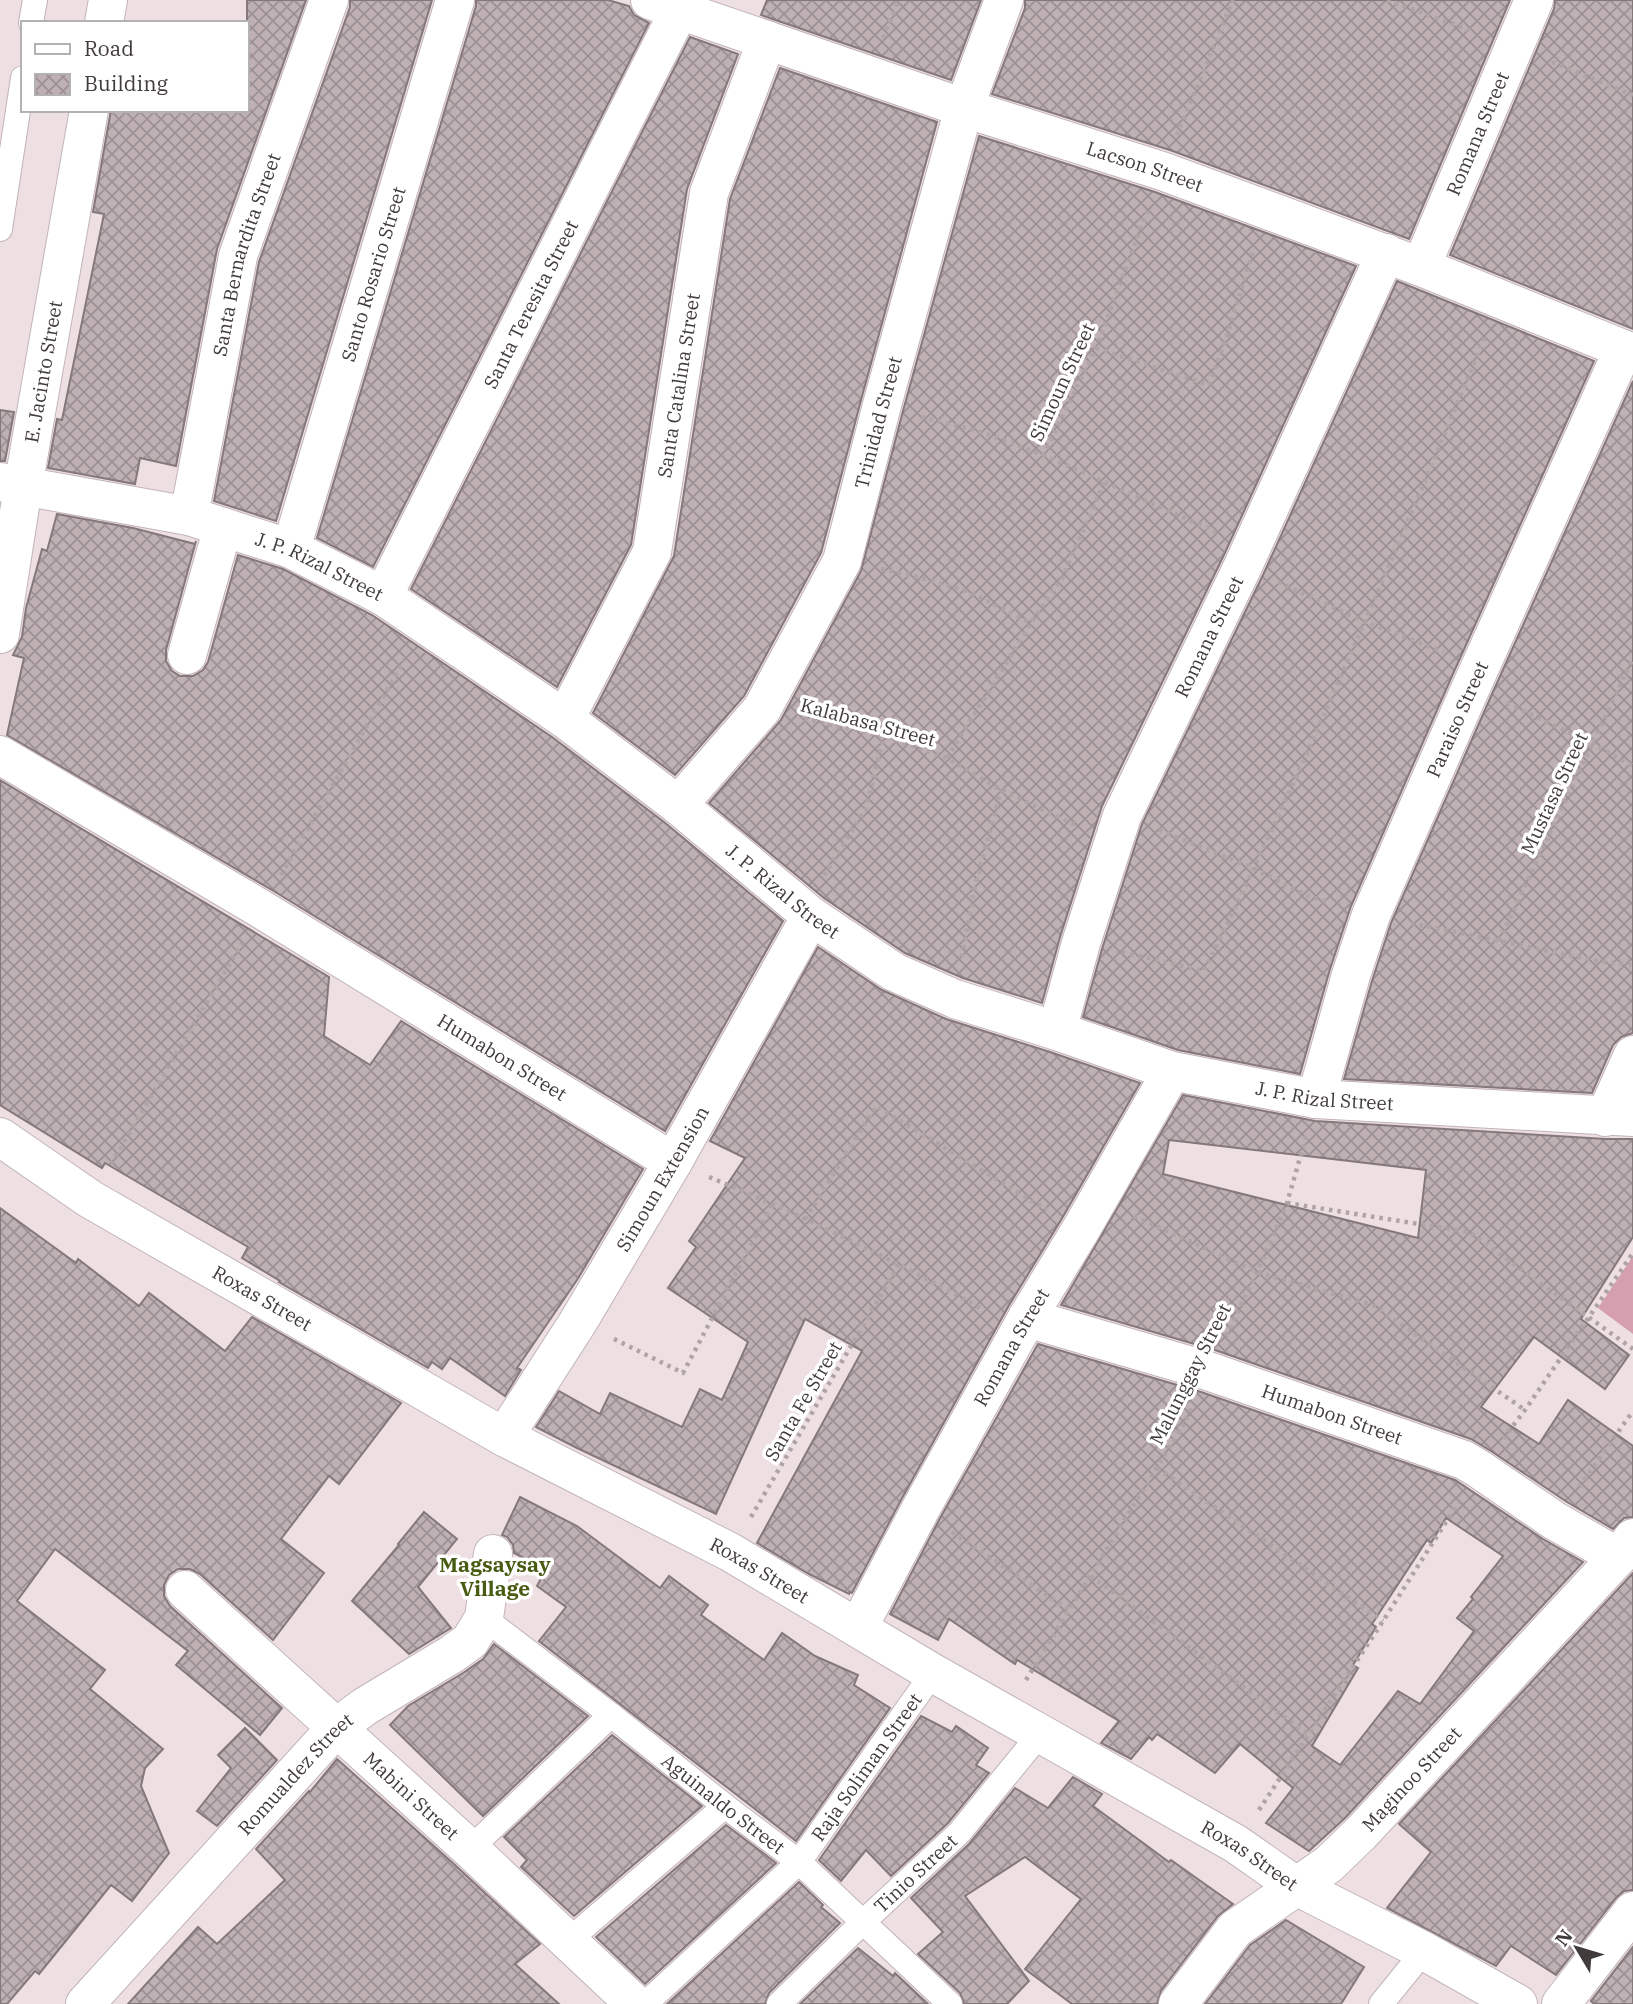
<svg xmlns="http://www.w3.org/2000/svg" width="1633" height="2004" font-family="'IBM Plex Serif',serif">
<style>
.green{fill:#d69fae}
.building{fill:url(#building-cross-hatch);stroke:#85787b;stroke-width:2;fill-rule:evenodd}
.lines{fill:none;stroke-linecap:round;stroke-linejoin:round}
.lane-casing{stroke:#c2b4b7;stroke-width:26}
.street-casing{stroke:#c2b4b7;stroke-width:40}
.secondary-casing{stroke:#c2b4b7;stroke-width:40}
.path{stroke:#afa3a6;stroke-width:4.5;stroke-dasharray:3.5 5;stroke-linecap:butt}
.lane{stroke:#fff;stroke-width:24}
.street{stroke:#fff;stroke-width:38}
.secondary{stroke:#fff;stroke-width:38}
.labels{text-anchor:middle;stroke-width:7;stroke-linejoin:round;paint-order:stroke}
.street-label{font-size:19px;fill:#413b3c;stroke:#fff}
.neighbourhood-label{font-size:21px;font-weight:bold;fill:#475c12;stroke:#fff}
</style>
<defs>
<pattern id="building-cross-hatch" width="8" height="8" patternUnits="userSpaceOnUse" patternTransform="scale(1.75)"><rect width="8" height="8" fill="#bfb0b4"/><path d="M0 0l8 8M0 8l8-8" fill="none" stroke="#9d9094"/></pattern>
</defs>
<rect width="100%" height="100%" fill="#eedfe3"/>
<!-- green -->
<path class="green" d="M 1633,1256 L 1633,1334 L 1598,1308 Z"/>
<!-- building -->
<g class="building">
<path d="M 247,0 L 306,0 L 217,249 L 176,466 L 140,458 L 135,484 L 48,468 L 57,419 L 62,420 L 104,214 L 93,212 L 111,110 L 247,110 Z"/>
<path d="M 350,0 L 432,0 L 276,521 L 214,501 L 259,262 L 350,7 Z"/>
<path d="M 476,0 L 608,0 L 629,6 L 634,15 L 649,23 L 373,567 L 317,538 L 476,6 Z"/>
<path d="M 767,0 L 981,0 L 951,80 L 761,15 Z"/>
<path d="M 1025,0 L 1510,0 L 1409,239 L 1170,150 L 992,94 L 1025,8 Z"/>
<path d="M 1555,0 L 1633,0 L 1633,329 L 1450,255 L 1554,9 Z"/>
<path d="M 690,37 L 738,54 L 687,189 L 631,545 L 557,687 L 411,589 Z"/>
<path d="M 780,68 L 937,122 L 861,400 L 821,553 L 744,696 L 675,775 L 593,713 L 674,556 L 730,199 Z"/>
<path d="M 979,136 L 1155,192 L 1356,266 L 1223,557 L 1102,806 L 1060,937 L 1042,1003 L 963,978 L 905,953 L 824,898 L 709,803 L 781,720 L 861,571 L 903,411 Z"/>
<path d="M 1397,281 L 1594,361 L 1452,676 L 1351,906 L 1330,969 L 1300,1074 L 1178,1050 L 1083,1017 L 1102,949 L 1142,824 L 1263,575 Z"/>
<path d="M 1633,381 L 1633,1033 L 1621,1037 L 1613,1045 L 1592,1093 L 1344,1079 L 1372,981 L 1391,923 L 1492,694 Z"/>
<path d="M 0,410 L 14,412 L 5,461 L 0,461 Z"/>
<path d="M 57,514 L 133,528 L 195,544 L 196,541 L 166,650 L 166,661 L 172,671 L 180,676 L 193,676 L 203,670 L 208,662 L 238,555 L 283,569 L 372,615 L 552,737 L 664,822 L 783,921 L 665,1131 L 272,890 L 7,735 L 24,658 L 13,655 L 22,637 L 26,608 L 42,549 L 47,551 Z"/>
<path d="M 0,780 L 329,977 L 324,1036 L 370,1065 L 401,1021 L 643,1169 L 577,1280 L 517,1368 L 521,1370 L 505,1396 L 450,1358 L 442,1369 L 432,1362 L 428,1368 L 279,1282 L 280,1281 L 242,1258 L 248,1247 L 105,1163 L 102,1168 L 0,1105 Z"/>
<path d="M 818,947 L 882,990 L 946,1019 L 1050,1052 L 1140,1083 L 1061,1220 L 1008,1307 L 901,1500 L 852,1593 L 850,1592 L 849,1594 L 809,1574 L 757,1543 L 862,1351 L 805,1319 L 716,1514 L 575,1447 L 536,1427 L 559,1391 L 600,1414 L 610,1393 L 682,1427 L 700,1389 L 722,1400 L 748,1342 L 668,1288 L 696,1247 L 689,1241 L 745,1158 L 710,1141 Z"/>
<path d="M 1183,1095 L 1315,1121 L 1606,1139 L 1633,1139 L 1633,1237 L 1581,1319 L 1629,1355 L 1605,1389 L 1534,1337 L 1481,1407 L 1539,1444 L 1568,1400 L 1633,1446 L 1633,1517 L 1624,1518 L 1613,1529 L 1567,1502 L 1491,1451 L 1471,1439 L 1215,1350 L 1061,1305 ZM 1169,1140 L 1426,1170 L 1418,1238 L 1163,1174 Z"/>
<path d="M 0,1208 L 76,1263 L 78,1259 L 139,1306 L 149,1293 L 225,1351 L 252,1317 L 401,1403 L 339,1484 L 329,1476 L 281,1539 L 324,1573 L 273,1640 L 200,1574 L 190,1569 L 178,1569 L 169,1575 L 164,1585 L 164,1596 L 170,1606 L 282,1708 L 260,1735 L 176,1665 L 188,1651 L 55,1549 L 17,1601 L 105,1670 L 90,1689 L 163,1749 L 145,1768 L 141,1786 L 169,1853 L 132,1901 L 111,1885 L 39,1974 L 35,1971 L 7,2004 L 0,2004 Z"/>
<path d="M 1038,1344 L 1201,1392 L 1455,1480 L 1543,1539 L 1583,1562 L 1345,1818 L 1309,1851 L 1266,1823 L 1293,1788 L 1240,1744 L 1215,1773 L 1157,1734 L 1152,1740 L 1149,1737 L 1131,1759 L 1101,1743 L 1119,1721 L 1017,1660 L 1015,1664 L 949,1619 L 938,1640 L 890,1614 L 939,1520 ZM 1446,1518 L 1503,1556 L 1471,1597 L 1473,1599 L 1457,1618 L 1474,1631 L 1420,1704 L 1398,1691 L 1340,1765 L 1312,1746 L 1358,1668 L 1353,1665 L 1376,1627 L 1372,1624 L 1427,1540 L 1431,1543 Z"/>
<path d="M 520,1497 L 577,1526 L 660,1588 L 669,1576 L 708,1605 L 701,1615 L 764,1660 L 782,1633 L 815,1656 L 858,1675 L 854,1685 L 890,1708 L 796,1841 L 539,1641 L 566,1607 L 537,1586 L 546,1569 L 514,1553 L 513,1545 L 507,1537 L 502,1535 Z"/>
<path d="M 424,1512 L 457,1539 L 418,1587 L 451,1628 L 409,1654 L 352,1601 L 399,1545 L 398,1544 Z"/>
<path d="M 1633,1573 L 1633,1890 L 1624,1891 L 1616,1898 L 1556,1975 L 1511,1946 L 1496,1966 L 1387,1908 L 1431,1852 L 1399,1824 Z"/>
<path d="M 494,1644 L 588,1716 L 483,1816 L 390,1725 L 408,1706 L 463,1673 L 483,1659 Z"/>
<path d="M 921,1716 L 952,1732 L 956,1726 L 988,1748 L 976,1765 L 989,1773 L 948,1823 L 891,1876 L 866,1850 L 841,1881 L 819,1860 Z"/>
<path d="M 245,1728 L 277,1760 L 217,1826 L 197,1811 L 231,1768 L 218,1755 Z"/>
<path d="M 612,1735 L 702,1806 L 574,1916 L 521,1867 L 527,1860 L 504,1837 Z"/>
<path d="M 337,1759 L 455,1865 L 540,1944 L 515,1964 L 559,2004 L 128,2004 L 198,1927 L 217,1944 L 285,1880 L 256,1849 L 309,1791 L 310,1792 Z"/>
<path d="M 1073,1777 L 1102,1794 L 1093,1806 L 1169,1862 L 1171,1860 L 1233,1904 L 1218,1916 L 1161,1991 L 1157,2004 L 1072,2004 L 1025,1969 L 1081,1899 L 1025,1857 L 965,1896 L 1029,1981 L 1007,2004 L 964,2004 L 960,1993 L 918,1954 L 943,1932 L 911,1898 L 969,1844 L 1015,1788 L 1048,1808 Z"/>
<path d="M 726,1825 L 776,1863 L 645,1984 L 596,1937 Z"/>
<path d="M 799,1882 L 823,1905 L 821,1907 L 840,1923 L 769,1993 L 765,2004 L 667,2004 Z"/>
<path d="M 1286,1920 L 1364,1967 L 1341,2004 L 1205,2004 L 1250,1945 Z"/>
<path d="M 1633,1947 L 1633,2004 L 1594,2004 L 1591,2001 Z"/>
<path d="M 858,1948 L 893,1976 L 895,1973 L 928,2004 L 800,2004 Z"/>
</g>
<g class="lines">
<defs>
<g id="lane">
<path d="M 31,23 L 35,0"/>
<path d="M 0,229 L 23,78"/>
<path id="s1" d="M 484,1618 L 611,1715 L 725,1806 L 799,1862 L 950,2004"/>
<path d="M 470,1849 L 611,1715"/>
<path d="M 568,1941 L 725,1806"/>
<path id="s2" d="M 645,2004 L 799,1862 L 933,1673"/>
<path id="s3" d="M 779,2004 L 863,1922 L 959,1833 L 1040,1734"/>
<path d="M 1381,2004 L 1424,1951"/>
</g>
<g id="street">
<path id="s4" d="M 650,0 L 964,108 L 1162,171 L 1421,267 L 1633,353"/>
<path id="s5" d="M 1421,267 L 1534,0"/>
<path id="s6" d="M 0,482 L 189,516 L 291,549 L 383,596 L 565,719 L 678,805 L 811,916 L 894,972 L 955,999 L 1057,1031 L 1172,1071 L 1316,1099 L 1633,1117"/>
<path id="s7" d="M 189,516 L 238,256 L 329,0"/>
<path id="s8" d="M 291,549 L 455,0"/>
<path id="s9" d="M 383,596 L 679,11"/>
<path d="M 187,655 L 223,527"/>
<path id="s10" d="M 565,719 L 652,552 L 709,193 L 767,40"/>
<path id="s11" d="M 0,755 L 261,909 L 673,1162"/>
<path id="s12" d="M 678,805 L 762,709 L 842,561 L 882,405 L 964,108 L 1004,0"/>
<path id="s13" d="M 1057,1031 L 1081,943 L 1122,816 L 1243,566 L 1386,253"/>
<path id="s14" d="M 1316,1099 L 1351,975 L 1371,915 L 1472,685 L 1623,350"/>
<path d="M 1605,1117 L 1633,1055"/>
<path id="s15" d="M 0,1137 L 90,1199 L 504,1437 L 730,1552 L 933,1673 L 1236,1844 L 1296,1886 L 1424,1951 L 1518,2004"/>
<path id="s16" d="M 1027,1318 L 1208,1371 L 1464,1460 L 1479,1469 L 1555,1521 L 1618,1557"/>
<path id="s17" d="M 504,1437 L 578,1322 L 673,1162 L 811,916"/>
<path id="s18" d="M 185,1590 L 470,1849 L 635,2004"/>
<path id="s19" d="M 858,1628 L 920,1510 L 1027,1318 L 1080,1231 L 1172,1071"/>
<path id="s20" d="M 85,2004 L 336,1728 L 364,1707 L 452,1654 L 470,1641 L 484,1618 L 493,1554"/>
<path id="s21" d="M 1178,2004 L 1235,1929 L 1329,1864 L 1361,1833 L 1618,1557 L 1633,1538"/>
<path d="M 1561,2004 L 1633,1911"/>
</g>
<g id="secondary">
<path d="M 104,23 L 108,0"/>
<path id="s22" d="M 0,634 L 23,487 L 89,110"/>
</g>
</defs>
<!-- lane casing -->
<use href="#lane" class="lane-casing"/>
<!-- street casing -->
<use href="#street" class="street-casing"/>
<!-- secondary casing -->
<use href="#secondary" class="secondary-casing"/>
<!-- path -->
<g class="path">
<path d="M 1387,0 L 1475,32"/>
<path d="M 883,38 L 899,0"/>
<path d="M 1552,62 L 1633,95"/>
<path d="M 1177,135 L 1233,0"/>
<path d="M 1096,348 L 1209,385 L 1228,333 L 1254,248"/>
<path d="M 921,417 C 944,423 967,427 989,435 C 1067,462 1140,499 1216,532"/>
<path d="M 1043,456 L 1096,348 L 1148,209"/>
<path d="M 881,569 L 914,576 L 970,592 L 1031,623"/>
<path d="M 1278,582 L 1365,622 L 1444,652"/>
<path d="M 1507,703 L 1593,744 L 1633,766"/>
<path d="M 804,719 L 884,736 L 947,758 L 1001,790 L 1078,826"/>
<path d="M 947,758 L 1031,623 L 1062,578 L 1105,481"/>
<path d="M 1159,830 L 1255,869 L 1308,896 L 1331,903"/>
<path d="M 281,875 L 404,661"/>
<path d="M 824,875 L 866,808 L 884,736"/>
<path d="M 1411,923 L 1598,961 L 1633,965"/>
<path d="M 1499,941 L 1633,658"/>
<path d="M 1122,952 L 1204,971 C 1307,764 1396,550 1485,337"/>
<path d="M 962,957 L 975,886 L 1001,790"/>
<path d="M 111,1164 L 242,943"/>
<path d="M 709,1177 C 804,1216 895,1261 984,1310"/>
<path d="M 1287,1203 L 1469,1232 L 1633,1349"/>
<path d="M 1134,1216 L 1257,1272 L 1373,1305 L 1525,1410"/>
<path d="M 805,1219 L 876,1106 L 1047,1210"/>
<path d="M 1226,1336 L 1257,1272 L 1287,1203 L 1306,1137"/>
<path d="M 614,1339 L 683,1373 L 773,1203"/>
<path d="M 1503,1439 L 1525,1410 L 1633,1253"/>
<path d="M 1157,1468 L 1383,1621"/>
<path d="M 1579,1487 L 1633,1411"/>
<path d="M 751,1517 L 899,1264"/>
<path d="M 952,1532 L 1069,1610"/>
<path d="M 1091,1576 L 1309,1735"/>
<path d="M 1026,1680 L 1185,1422 L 1192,1407"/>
<path d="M 1259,1810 L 1383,1621 L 1458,1503"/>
</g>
<!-- lane -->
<use href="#lane" class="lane"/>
<!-- street -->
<use href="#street" class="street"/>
<!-- secondary -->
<use href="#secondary" class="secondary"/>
</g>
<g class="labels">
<!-- street labels -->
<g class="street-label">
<text dy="7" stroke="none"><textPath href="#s5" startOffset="145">Romana Street</textPath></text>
<text dy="7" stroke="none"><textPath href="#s4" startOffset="522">Lacson Street</textPath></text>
<text dy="7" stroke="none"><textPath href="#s7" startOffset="268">Santa Bernardita Street</textPath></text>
<text dy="7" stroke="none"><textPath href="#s8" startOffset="287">Santo Rosario Street</textPath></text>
<text dy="7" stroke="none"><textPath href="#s9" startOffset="327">Santa Teresita Street</textPath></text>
<text dy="7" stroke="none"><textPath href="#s22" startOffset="266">E. Jacinto Street</textPath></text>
<text transform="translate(1062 382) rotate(-65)" y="7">Simoun Street</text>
<text dy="7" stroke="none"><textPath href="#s10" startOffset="357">Santa Catalina Street</textPath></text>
<text dy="7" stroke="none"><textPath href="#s12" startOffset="439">Trinidad Street</textPath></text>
<text dy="7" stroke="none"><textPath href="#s6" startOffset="332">J. P. Rizal Street</textPath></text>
<text dy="7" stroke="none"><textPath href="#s13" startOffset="424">Romana Street</textPath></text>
<text dy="7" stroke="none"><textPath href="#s14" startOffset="406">Paraiso Street</textPath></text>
<text transform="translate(868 722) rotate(15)" y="7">Kalabasa Street</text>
<text transform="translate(1554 793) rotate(-65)" y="7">Mustasa Street</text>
<text dy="7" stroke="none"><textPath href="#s6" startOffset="900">J. P. Rizal Street</textPath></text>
<text dy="7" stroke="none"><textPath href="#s11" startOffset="586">Humabon Street</textPath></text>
<text dy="7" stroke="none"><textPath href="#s6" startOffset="1488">J. P. Rizal Street</textPath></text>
<text dy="7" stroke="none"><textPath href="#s17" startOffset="303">Simoun Extension</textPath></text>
<text dy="7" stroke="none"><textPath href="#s15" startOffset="308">Roxas Street</textPath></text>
<text dy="7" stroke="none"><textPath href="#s19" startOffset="320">Romana Street</textPath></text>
<text transform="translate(1190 1374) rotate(-63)" y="7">Malunggay Street</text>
<text transform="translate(803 1401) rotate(-60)" y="7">Santa Fe Street</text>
<text dy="7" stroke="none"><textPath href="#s16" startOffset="320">Humabon Street</textPath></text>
<text dy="7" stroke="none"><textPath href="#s15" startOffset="875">Roxas Street</textPath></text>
<text dy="7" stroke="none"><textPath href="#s2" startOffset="326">Raja Soliman Street</textPath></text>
<text dy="7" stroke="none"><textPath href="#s20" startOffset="312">Romualdez Street</textPath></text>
<text dy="7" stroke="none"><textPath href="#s21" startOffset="327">Maginoo Street</textPath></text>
<text dy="7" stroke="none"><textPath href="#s18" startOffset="306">Mabini Street</textPath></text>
<text dy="7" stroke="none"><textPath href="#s1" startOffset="303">Aguinaldo Street</textPath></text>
<text dy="7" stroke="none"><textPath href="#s15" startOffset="1442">Roxas Street</textPath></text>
<text dy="7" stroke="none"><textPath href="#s3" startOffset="189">Tinio Street</textPath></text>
</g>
<!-- neighbourhood labels -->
<g class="neighbourhood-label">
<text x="495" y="1572">Magsaysay<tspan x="495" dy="24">Village</tspan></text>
</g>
</g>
<!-- legend -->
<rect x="21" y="21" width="228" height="91" fill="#ffffff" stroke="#b3b1b1" stroke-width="2"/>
<rect x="35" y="44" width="35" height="10" fill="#ffffff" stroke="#b3b1b1" stroke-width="2"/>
<text x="84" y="56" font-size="21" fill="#413b3c">Road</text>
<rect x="35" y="74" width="35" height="21" fill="url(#building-cross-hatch)" stroke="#b3b1b1" stroke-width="2"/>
<text x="84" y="91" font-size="21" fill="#413b3c">Building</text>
<!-- north arrow -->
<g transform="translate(1577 1948) rotate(308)" stroke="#ffffff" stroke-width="5" paint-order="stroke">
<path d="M0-5L12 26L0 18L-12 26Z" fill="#413b3c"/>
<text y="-10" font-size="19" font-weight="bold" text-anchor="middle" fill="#413b3c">N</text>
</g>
</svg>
